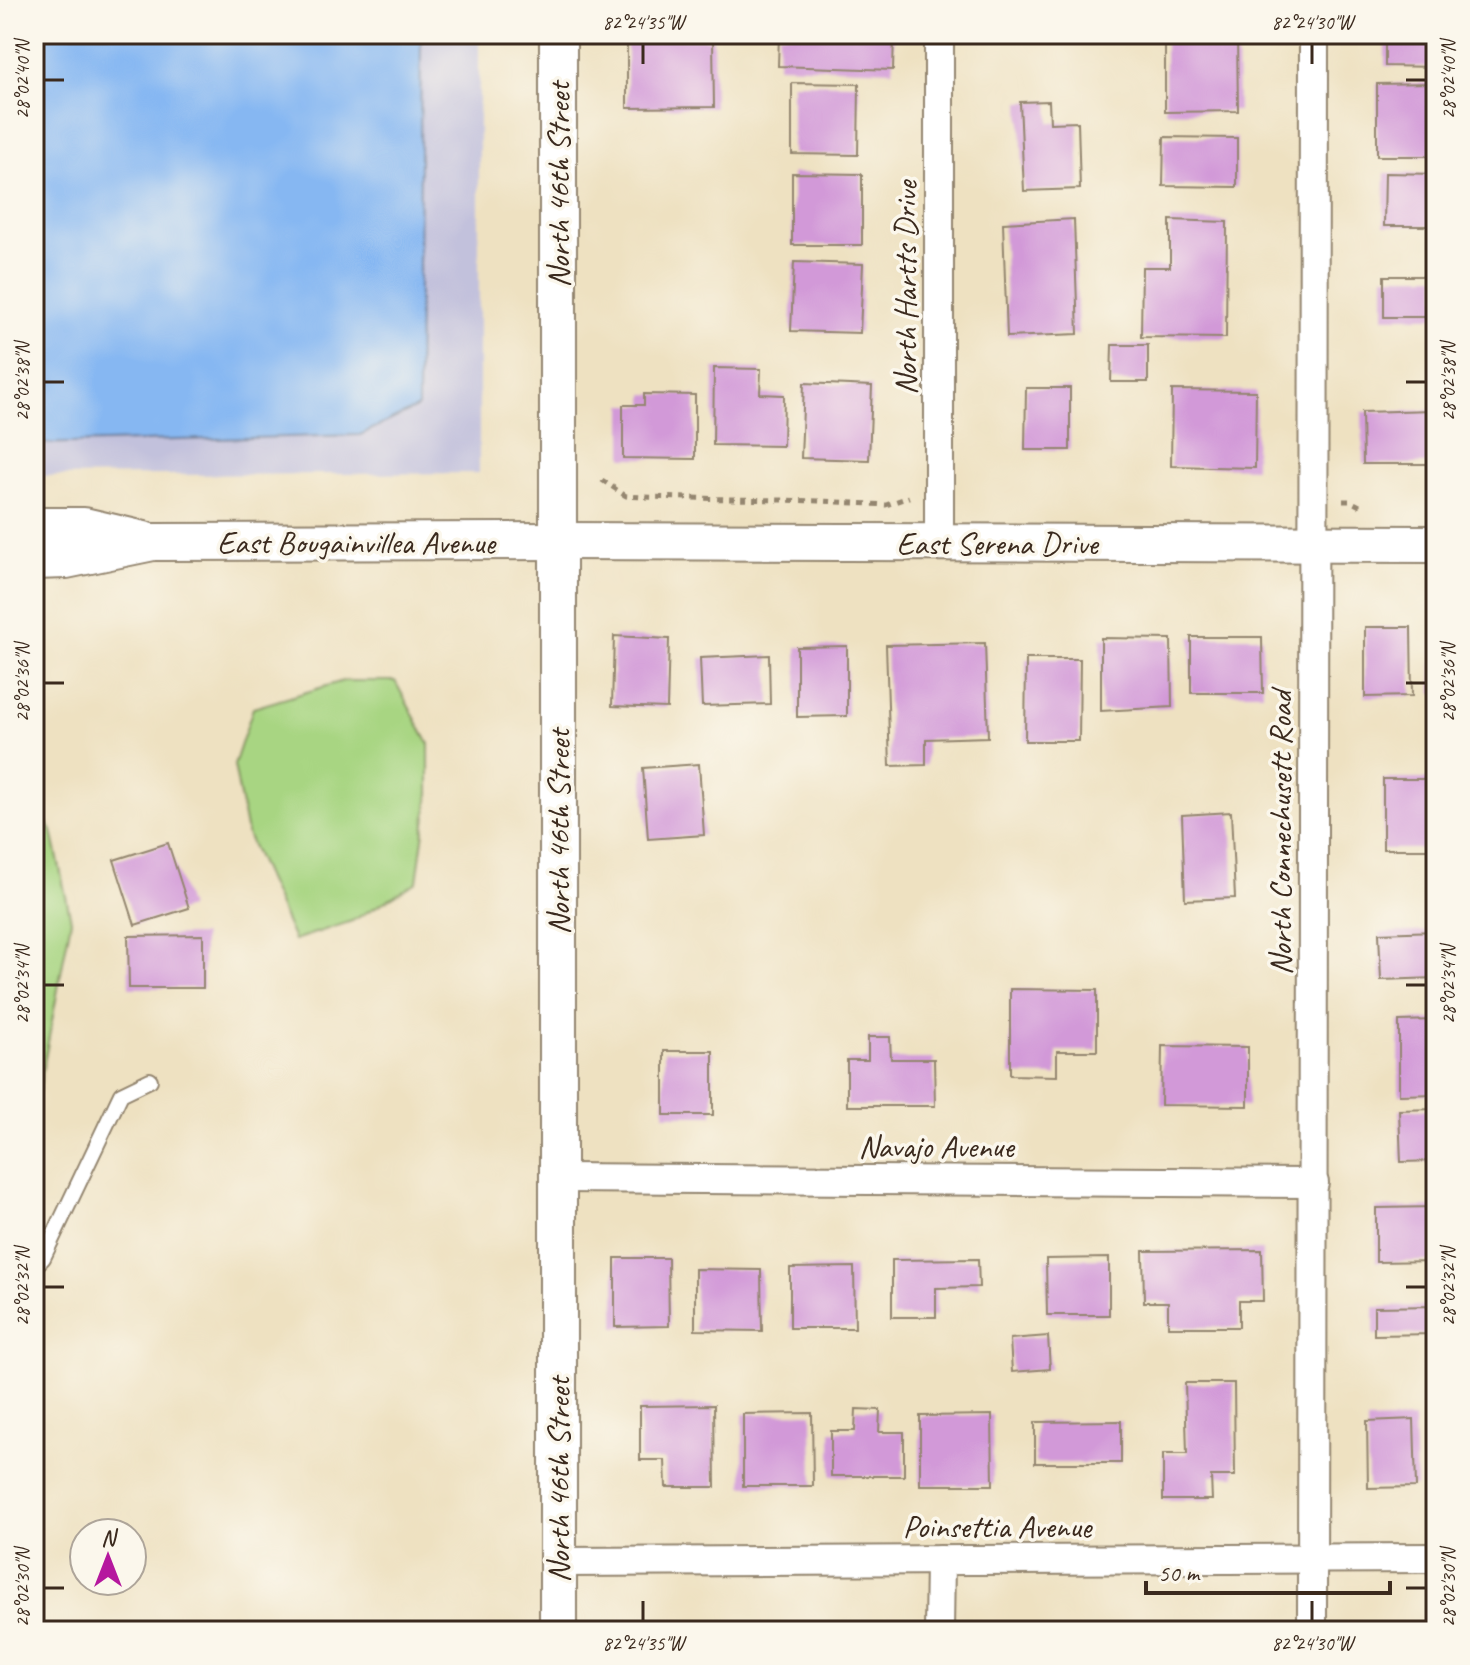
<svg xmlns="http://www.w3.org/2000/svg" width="1470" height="1665" font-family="Caveat,sans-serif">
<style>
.industrial{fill:#c2c1dc}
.green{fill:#a8d582;stroke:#728050;stroke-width:2}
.water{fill:#86b7f2;stroke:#607088;stroke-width:2}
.building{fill:#d299d8}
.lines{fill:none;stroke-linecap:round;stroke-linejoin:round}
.service-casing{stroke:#948670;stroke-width:18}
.minor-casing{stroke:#948670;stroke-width:32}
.tertiary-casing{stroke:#948670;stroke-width:40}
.path{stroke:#948670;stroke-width:5;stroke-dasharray:6 6;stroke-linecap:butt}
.service{stroke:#fff;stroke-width:14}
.minor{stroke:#fff;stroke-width:28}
.tertiary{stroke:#fff;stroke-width:36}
.ticks{fill:none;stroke:#3b2a1e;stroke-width:3}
.labels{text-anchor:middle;stroke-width:7;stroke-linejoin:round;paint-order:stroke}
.street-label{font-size:32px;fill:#3b2a1e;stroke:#fbf7ec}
.neatline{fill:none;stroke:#3b2a1e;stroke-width:3}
.ticks-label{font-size:20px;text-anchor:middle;fill:#3b2a1e}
</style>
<rect width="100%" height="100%" fill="#fbf7ec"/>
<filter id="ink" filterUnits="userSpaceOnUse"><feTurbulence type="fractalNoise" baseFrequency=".0125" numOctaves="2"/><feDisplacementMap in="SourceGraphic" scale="16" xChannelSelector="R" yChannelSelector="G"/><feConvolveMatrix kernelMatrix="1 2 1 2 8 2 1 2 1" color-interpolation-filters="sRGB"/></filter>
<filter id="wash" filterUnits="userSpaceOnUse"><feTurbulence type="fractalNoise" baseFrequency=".006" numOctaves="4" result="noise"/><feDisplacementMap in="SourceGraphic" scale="32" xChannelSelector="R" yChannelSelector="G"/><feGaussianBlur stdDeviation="1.8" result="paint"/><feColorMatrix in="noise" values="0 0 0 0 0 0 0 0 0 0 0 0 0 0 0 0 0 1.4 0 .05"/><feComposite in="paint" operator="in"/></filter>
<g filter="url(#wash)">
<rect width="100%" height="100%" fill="#eee1c1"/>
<!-- industrial -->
<path class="industrial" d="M 34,34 L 479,34 L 479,473 L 34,476 Z"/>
<!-- green -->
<g class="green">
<path d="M 343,681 L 395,681 L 429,744 L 429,794 L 417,882 L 352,921 L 294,940 L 247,834 L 234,765 L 253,708 Z"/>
<path d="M 34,805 L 52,831 L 71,920 L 39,1090 L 34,1099 Z"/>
</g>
<!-- water -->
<path class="water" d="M 34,34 L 421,34 L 418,407 L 360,435 L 34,444 Z"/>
<g id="blocks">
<!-- building -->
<g class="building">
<path d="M 779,34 L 894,34 L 893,70 L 778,66 Z"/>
<path d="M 1237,34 L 1238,111 L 1165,112 L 1165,36 Z"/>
<path d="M 1385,34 L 1436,34 L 1436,67 L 1385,66 Z"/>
<path d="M 713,39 L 714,107 L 627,108 L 627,40 Z"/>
<path d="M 792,83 L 859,84 L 858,155 L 792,154 Z"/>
<path d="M 1432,83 L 1433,156 L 1377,156 L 1377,84 Z"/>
<path d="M 1049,101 L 1050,123 L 1078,122 L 1080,189 L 1024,191 L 1020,102 Z"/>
<path d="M 1164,137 L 1237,138 L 1237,187 L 1163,186 Z"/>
<path d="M 792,173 L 862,174 L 862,245 L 792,245 Z"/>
<path d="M 1385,173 L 1436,174 L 1436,226 L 1384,226 Z"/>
<path d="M 1074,219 L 1078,334 L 1007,337 L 1003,223 Z"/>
<path d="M 1170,220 L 1227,222 L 1226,338 L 1141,337 L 1142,267 L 1170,267 Z"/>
<path d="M 794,262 L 863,264 L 860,333 L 791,331 Z"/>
<rect x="1384" y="276" width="52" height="41"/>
<path d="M 1112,345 L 1148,345 L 1148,382 L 1111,382 Z"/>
<path d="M 714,368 L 761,369 L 760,394 L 784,395 L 783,446 L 713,445 Z"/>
<path d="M 804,383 L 872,386 L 869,460 L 801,458 Z"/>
<path d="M 1026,388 L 1070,388 L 1070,450 L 1025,450 Z"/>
<path d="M 1172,390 L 1256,391 L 1255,468 L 1171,466 Z"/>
<path d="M 644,394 L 695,395 L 695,459 L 623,458 L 623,405 L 644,405 Z"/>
<path d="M 1433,410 L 1433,464 L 1363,464 L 1362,412 Z"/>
<path d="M 1433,626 L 1436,626 L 1436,693 L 1432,693 Z"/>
<path d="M 1365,627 L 1411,627 L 1412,696 L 1365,697 Z"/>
<path d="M 614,636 L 669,639 L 667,708 L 612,706 Z"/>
<path d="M 1191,637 L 1262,637 L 1263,693 L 1191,693 Z"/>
<path d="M 1101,638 L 1171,639 L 1172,707 L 1101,711 Z"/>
<path d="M 985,643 L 988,737 L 926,739 L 926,765 L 890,766 L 886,645 Z"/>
<path d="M 847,646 L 847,716 L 797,717 L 797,647 Z"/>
<path d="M 769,655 L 770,704 L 702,706 L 700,658 Z"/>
<path d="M 1026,659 L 1080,659 L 1079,741 L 1025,741 Z"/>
<path d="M 699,764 L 704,835 L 648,839 L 643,768 Z"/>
<rect x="1383" y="779" width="53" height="70"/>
<path d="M 1231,812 L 1235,898 L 1185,900 L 1182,815 Z"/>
<path d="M 168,843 L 189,908 L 135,925 L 114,860 Z"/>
<path d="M 1436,931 L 1436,978 L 1381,980 L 1379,933 Z"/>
<path d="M 203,935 L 203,988 L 129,988 L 128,936 Z"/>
<path d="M 1010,989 L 1097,990 L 1097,1051 L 1057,1051 L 1057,1076 L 1010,1075 Z"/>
<path d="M 1436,1020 L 1436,1094 L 1399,1095 L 1399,1021 Z"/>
<path d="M 868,1037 L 890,1037 L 891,1059 L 934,1059 L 935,1106 L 847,1106 L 847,1060 L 868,1060 Z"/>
<path d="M 1162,1046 L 1248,1047 L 1248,1106 L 1161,1105 Z"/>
<rect x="664" y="1051" width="49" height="64"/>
<path d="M 1436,1109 L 1436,1161 L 1401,1162 L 1399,1110 Z"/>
<path d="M 1436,1207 L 1436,1261 L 1376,1262 L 1376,1208 Z"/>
<path d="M 1262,1250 L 1263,1301 L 1239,1301 L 1239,1327 L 1168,1327 L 1168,1302 L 1144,1302 L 1143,1251 Z"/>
<path d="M 615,1258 L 668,1258 L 669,1326 L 615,1327 Z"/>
<path d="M 1109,1258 L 1109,1315 L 1047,1315 L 1046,1259 Z"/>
<path d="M 978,1259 L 979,1287 L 936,1288 L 936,1317 L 892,1317 L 892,1260 Z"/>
<path d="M 854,1267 L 855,1328 L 790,1328 L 790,1268 Z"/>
<path d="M 695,1269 L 761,1270 L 762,1331 L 695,1330 Z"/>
<path d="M 1436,1306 L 1436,1334 L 1374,1335 L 1374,1307 Z"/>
<path d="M 1048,1336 L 1050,1369 L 1012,1372 L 1010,1339 Z"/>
<path d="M 1185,1383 L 1234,1383 L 1235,1476 L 1211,1476 L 1212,1500 L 1163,1500 L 1163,1454 L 1187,1454 Z"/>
<path d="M 714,1405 L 715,1487 L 666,1487 L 665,1460 L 640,1460 L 640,1406 Z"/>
<path d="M 856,1409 L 880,1410 L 879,1432 L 904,1432 L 904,1476 L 831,1476 L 831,1431 L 855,1431 Z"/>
<path d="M 812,1413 L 813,1486 L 743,1486 L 743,1414 Z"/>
<path d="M 992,1415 L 993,1485 L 920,1485 L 920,1416 Z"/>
<path d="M 1414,1419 L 1416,1487 L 1368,1488 L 1367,1421 Z"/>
<path d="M 1121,1421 L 1121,1463 L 1035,1463 L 1035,1422 Z"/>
</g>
</g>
</g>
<g filter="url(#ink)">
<use href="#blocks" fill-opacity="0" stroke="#948670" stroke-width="2"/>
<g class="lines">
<defs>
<path id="service" d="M 34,1267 L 43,1258 L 121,1094 L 150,1080"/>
<g id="minor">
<path d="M 939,542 L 939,34"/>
<path d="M 558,1178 L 1314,1183"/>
<path d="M 558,1562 L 1436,1558"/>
<path d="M 939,1631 L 940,1560"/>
<path d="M 1312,1631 L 1314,34"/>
</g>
<g id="tertiary">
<path d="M 558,34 L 558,1631"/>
<path d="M 34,526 L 84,526 L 144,540"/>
<path d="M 34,561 L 66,560 L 153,542 L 558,541 L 1436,544"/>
</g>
</defs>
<!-- service casing -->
<use href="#service" class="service-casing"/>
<!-- minor casing -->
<use href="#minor" class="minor-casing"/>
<!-- tertiary casing -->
<use href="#tertiary" class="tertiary-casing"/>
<!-- path -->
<g class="path">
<path d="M 602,480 L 626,496 L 644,497 L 823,501 L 886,505 L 909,497"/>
<path d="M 1343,501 L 1350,501 L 1364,508"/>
</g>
<!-- service -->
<use href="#service" class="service"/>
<!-- minor -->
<use href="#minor" class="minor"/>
<!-- tertiary -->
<use href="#tertiary" class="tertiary"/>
</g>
</g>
<!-- ticks -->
<path class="ticks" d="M 643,44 L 643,64M 1312,44 L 1312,64M 44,80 L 64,80M 1406,80 L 1426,80M 44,382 L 64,382M 1406,382 L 1426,382M 44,683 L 64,683M 1406,683 L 1426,683M 44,985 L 64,985M 1406,985 L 1426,985M 44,1287 L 64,1287M 1406,1287 L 1426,1287M 44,1588 L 64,1588M 1406,1588 L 1426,1588M 643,1601 L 643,1621M 1312,1601 L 1312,1621"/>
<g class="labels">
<!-- street labels -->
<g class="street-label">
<text transform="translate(558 185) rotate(-90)" y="11">North 46th Street</text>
<text transform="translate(905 288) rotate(-90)" y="11">North Hartts Drive</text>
<text x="356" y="553">East Bougainvillea Avenue</text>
<text x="997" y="554">East Serena Drive</text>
<text transform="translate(558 832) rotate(-90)" y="11">North 46th Street</text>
<text transform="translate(1280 833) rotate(-90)" y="11">North Connechusett Road</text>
<text x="936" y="1157">Navajo Avenue</text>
<text transform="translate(558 1480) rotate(-90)" y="11">North 46th Street</text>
<text x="997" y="1537">Poinsettia Avenue</text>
</g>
</g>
<!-- margin -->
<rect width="1470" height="1665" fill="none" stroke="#fbf7ec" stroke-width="88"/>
<!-- north arrow -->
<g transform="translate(108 1557)"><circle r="38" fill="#fbf7ec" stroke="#aea59a" stroke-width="2"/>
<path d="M0-6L14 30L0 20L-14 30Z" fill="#b5179e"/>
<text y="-12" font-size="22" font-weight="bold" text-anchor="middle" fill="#3b2a1e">N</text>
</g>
<!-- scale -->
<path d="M1146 1581v12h244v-12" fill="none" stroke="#3b2a1e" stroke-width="4"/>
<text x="1158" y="1581" font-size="24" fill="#3b2a1e" stroke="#fbf7ec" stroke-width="6" paint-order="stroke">50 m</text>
<rect x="44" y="44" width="1382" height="1577" class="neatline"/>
<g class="ticks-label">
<text x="643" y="29">82°24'35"W</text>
<text x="1312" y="29">82°24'30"W</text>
<text transform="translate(22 80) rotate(-90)" y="7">28°02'40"N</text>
<text transform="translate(1448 80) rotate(-90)" y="7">28°02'40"N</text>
<text transform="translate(22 382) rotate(-90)" y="7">28°02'38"N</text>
<text transform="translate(1448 382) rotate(-90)" y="7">28°02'38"N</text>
<text transform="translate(22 683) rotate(-90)" y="7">28°02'36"N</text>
<text transform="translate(1448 683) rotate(-90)" y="7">28°02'36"N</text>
<text transform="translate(22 985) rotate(-90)" y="7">28°02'34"N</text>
<text transform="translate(1448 985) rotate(-90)" y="7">28°02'34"N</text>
<text transform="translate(22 1287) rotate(-90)" y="7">28°02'32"N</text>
<text transform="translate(1448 1287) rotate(-90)" y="7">28°02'32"N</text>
<text transform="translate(22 1588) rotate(-90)" y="7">28°02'30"N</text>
<text transform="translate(1448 1588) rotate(-90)" y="7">28°02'30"N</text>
<text x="643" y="1650">82°24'35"W</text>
<text x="1312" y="1650">82°24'30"W</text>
</g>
</svg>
